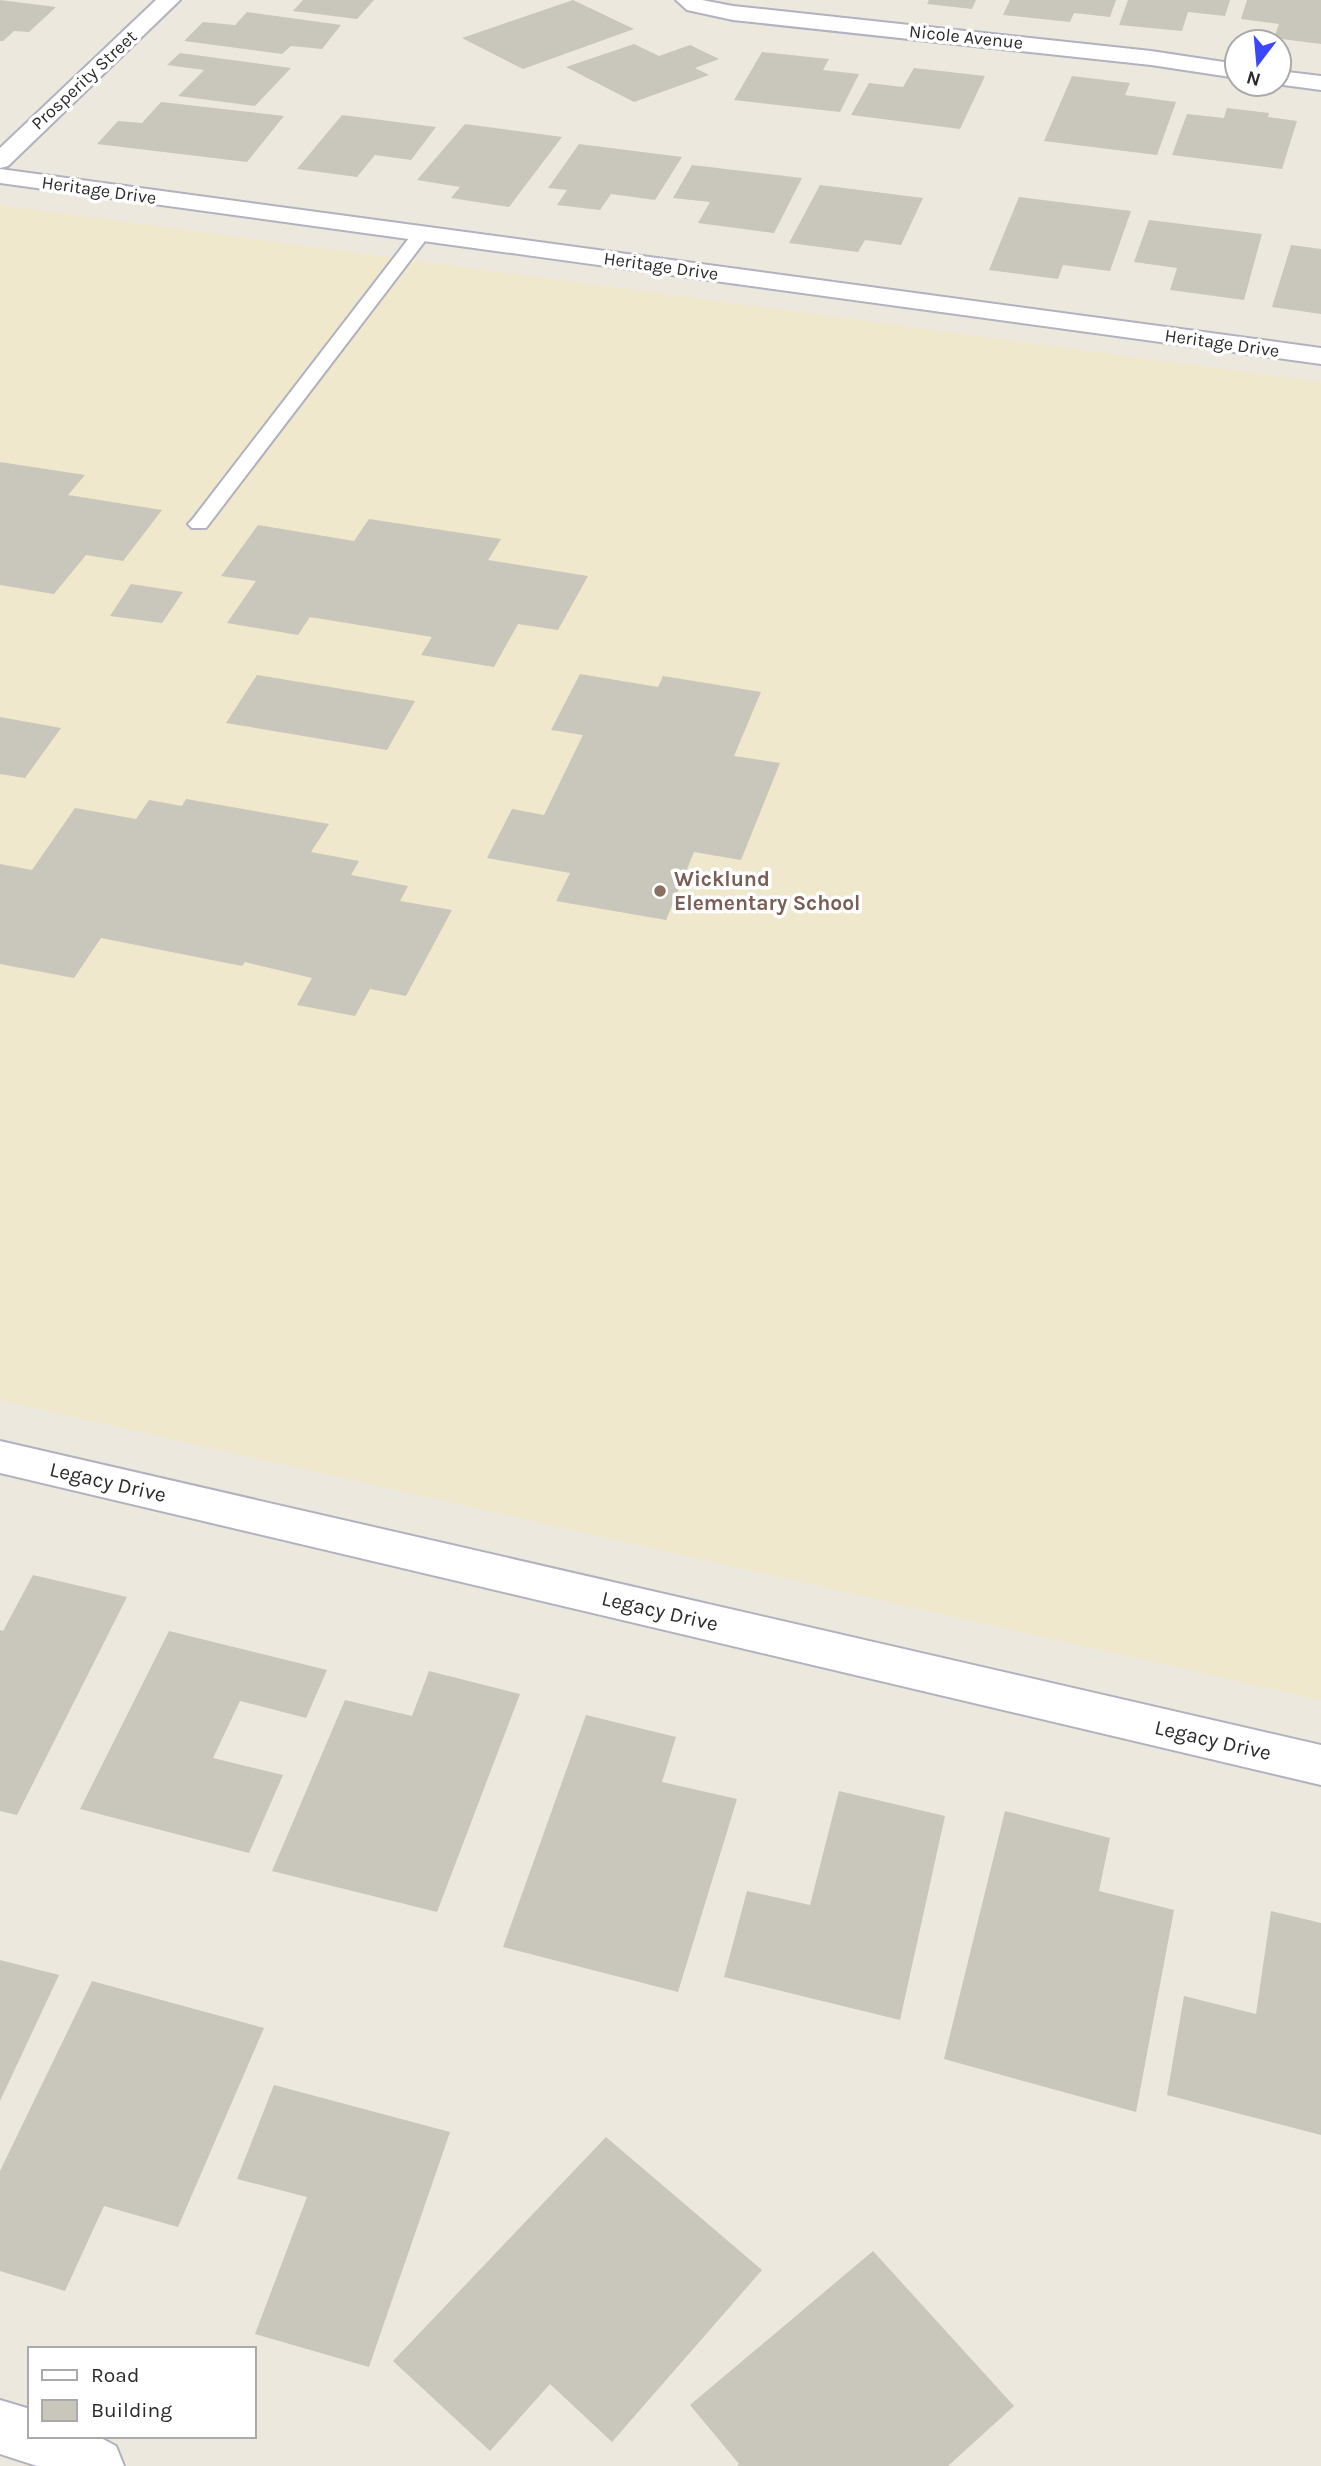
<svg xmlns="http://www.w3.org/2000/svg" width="1321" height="2466" font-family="Karla,sans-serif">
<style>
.education{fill:#efe8cc}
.building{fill:#c9c6bb}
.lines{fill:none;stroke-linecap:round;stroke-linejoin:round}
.lane-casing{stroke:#b1b1bf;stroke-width:4}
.street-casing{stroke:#b1b1bf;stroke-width:4}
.secondary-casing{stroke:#b1b1bf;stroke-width:4}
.lane{fill:#fff;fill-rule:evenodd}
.street{fill:#fff;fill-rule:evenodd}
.secondary{fill:#fff;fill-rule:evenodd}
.education-dot{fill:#8d6e63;stroke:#fff;stroke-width:2.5}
.labels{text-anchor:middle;stroke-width:7;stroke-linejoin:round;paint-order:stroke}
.far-street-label{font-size:18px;fill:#2b2b2b;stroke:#fff}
.education-label{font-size:21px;font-weight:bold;fill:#785e54;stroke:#fff;text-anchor:start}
.street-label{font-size:21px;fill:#2b2b2b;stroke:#fff}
</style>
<rect width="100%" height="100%" fill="#ede8dd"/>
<!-- education -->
<path class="education" d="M 0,205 L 1321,382 L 1321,1700 L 0,1400 Z"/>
<!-- building -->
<g class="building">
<path d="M 0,0 L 56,7 L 29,32 L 14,31 L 3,41 L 0,41 Z"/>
<path d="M 303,0 L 374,0 L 357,19 L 293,11 Z"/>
<path d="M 573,0 L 634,29 L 523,69 L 462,38 Z"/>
<path d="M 929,0 L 976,0 L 972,9 L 927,4 Z"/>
<path d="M 1010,0 L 1116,0 L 1110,17 L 1074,13 L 1070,22 L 1003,15 Z"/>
<path d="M 1128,0 L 1230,0 L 1225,16 L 1188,12 L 1182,31 L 1119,25 Z"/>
<path d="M 1247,0 L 1321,0 L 1321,44 L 1274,38 L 1279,24 L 1241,19 Z"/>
<path d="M 247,12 L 341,25 L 322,49 L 291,46 L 282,54 L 184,41 L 203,22 L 235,25 Z"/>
<path d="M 634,44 L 659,56 L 690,45 L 719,59 L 695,68 L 709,75 L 634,102 L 566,67 Z"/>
<path d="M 762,52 L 829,59 L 823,70 L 859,74 L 840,112 L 734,100 Z"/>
<path d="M 180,53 L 291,68 L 255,106 L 178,96 L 204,70 L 167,65 Z"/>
<path d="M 914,68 L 985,76 L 960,129 L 851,115 L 869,83 L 903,87 Z"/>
<path d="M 1072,76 L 1130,83 L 1125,95 L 1176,102 L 1157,155 L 1044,141 Z"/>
<path d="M 161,102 L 284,116 L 247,162 L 97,144 L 118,121 L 142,123 Z"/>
<path d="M 1227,108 L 1269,113 L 1268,117 L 1297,121 L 1282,169 L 1172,155 L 1187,114 L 1224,118 Z"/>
<path d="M 342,115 L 436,127 L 411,160 L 375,155 L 357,177 L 297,169 Z"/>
<path d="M 465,124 L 562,137 L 509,207 L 451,198 L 460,187 L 417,180 Z"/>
<path d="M 579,144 L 682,157 L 655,200 L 611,194 L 600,210 L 557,205 L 567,190 L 548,188 Z"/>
<path d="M 692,165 L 802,178 L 774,233 L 698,223 L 710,202 L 673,198 Z"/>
<path d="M 820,185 L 923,198 L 901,245 L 865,240 L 858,252 L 789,243 Z"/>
<path d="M 1019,197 L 1131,211 L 1110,271 L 1063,265 L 1058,279 L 989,270 Z"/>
<path d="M 1149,220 L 1262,234 L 1244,300 L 1170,290 L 1177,268 L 1134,262 Z"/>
<path d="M 1291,245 L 1321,249 L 1321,314 L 1272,307 Z"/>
<path d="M 0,462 L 85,475 L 68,495 L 162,510 L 123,561 L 86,555 L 54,594 L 0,585 Z"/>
<path d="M 369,519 L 501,539 L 488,560 L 588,576 L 558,630 L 518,624 L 494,667 L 421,655 L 432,637 L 310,617 L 298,635 L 227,623 L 256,581 L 221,576 L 258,525 L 354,541 Z"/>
<path d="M 131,584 L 183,592 L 162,623 L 110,616 Z"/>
<path d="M 580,674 L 658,687 L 663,676 L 761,692 L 734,756 L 780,763 L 741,860 L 694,852 L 666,920 L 556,901 L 570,873 L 487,858 L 512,809 L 544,815 L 583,735 L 551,730 Z"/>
<path d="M 257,675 L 415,701 L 387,750 L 226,723 Z"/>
<path d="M 0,717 L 61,728 L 25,778 L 0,774 Z"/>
<path d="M 186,799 L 329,824 L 311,852 L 359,861 L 351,875 L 408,886 L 400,901 L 452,910 L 406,996 L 370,989 L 355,1016 L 297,1005 L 312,978 L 245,962 L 242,966 L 101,938 L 74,978 L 0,964 L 0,864 L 32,870 L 75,808 L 136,819 L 149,800 L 182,806 Z"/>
<path d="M 33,1575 L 127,1597 L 17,1815 L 0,1811 L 0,1630 L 3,1631 Z"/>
<path d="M 169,1631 L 327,1670 L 306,1718 L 240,1701 L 213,1758 L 283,1775 L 249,1853 L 80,1809 Z"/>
<path d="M 429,1671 L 520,1694 L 437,1912 L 272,1871 L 345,1700 L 412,1716 Z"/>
<path d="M 586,1715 L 676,1737 L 662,1782 L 737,1799 L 678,1992 L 503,1947 Z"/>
<path d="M 839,1791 L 945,1816 L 900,2020 L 724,1977 L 747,1891 L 810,1905 Z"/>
<path d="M 1005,1811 L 1110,1838 L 1099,1891 L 1174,1910 L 1136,2112 L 944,2059 Z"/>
<path d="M 1271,1911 L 1321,1923 L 1321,2135 L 1167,2095 L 1184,1996 L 1256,2014 Z"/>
<path d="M 0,1960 L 59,1975 L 0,2101 Z"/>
<path d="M 92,1981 L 264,2028 L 178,2227 L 104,2206 L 65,2291 L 0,2271 L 0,2171 Z"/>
<path d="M 274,2085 L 450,2132 L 369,2367 L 255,2334 L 307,2197 L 237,2179 Z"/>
<path d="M 606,2137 L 762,2270 L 612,2442 L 550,2384 L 490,2451 L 393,2361 Z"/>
<path d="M 873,2251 L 1014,2406 L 948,2466 L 737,2466 L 739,2464 L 690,2405 Z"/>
</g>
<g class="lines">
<defs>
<path id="lane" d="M 422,228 L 428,229 L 431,233 L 428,237 L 206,528 L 192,528 L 188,524 L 192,520 L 416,229 Z"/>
<g id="street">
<path d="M 156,0 L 180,0 L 8,166 L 0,168 L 0,148 Z"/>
<path d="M 676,0 L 702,0 L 733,6 L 1151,51 L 1237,64 L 1237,78 L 1151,65 L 733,20 L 687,10 Z"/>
<path d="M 1279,71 L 1321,76 L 1321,90 L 1276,84 L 1279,84 Z"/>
<path d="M 0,2400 L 30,2409 L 30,2436 L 97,2436 L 116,2446 L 124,2466 L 37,2466 L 0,2454 Z"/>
</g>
<g id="secondary">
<path d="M 0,169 L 1321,348 L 1321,364 L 0,183 Z"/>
<path d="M 0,1441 L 1321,1745 L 1321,1785 L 0,1473 Z"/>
</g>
</defs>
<!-- lane casing -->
<use href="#lane" class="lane-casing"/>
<!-- street casing -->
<use href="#street" class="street-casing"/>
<!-- secondary casing -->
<use href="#secondary" class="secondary-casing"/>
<!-- lane -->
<use href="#lane" class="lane"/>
<!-- street -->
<use href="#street" class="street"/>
<!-- secondary -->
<use href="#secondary" class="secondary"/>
</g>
<!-- markers -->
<circle class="education-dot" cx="660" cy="891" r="7"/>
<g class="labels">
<!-- far-street labels -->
<g class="far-street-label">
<text transform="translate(966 37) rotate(6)" y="6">Nicole Avenue</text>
<text transform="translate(84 80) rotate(-43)" y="6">Prosperity Street</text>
<text transform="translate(99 190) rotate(8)" y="6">Heritage Drive</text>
<text transform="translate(661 266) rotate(8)" y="6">Heritage Drive</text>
<text transform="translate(1222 343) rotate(8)" y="6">Heritage Drive</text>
</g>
<!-- education labels -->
<g class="education-label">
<text x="674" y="886">Wicklund<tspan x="674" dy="24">Elementary School</tspan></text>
</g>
<!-- street labels -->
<g class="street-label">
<text transform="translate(108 1482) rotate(13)" y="7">Legacy Drive</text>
<text transform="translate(660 1611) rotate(13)" y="7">Legacy Drive</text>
<text transform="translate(1213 1740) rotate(13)" y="7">Legacy Drive</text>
</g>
</g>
<!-- legend -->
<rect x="28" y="2347" width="228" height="91" fill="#ffffff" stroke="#aaaaaa" stroke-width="2"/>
<rect x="42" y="2370" width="35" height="10" fill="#ffffff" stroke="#aaaaaa" stroke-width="2"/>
<text x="91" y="2382" font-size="21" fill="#2b2b2b">Road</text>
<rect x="42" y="2400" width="35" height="21" fill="#c9c6bb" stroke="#aaaaaa" stroke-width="2"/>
<text x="91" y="2417" font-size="21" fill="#2b2b2b">Building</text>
<!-- north arrow -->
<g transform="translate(1258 63) rotate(196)"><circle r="33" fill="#ffffff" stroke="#aaaaaa" stroke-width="2"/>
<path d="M0-5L12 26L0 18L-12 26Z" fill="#3b47fc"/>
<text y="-10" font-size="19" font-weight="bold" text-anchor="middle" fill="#2b2b2b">N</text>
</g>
</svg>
